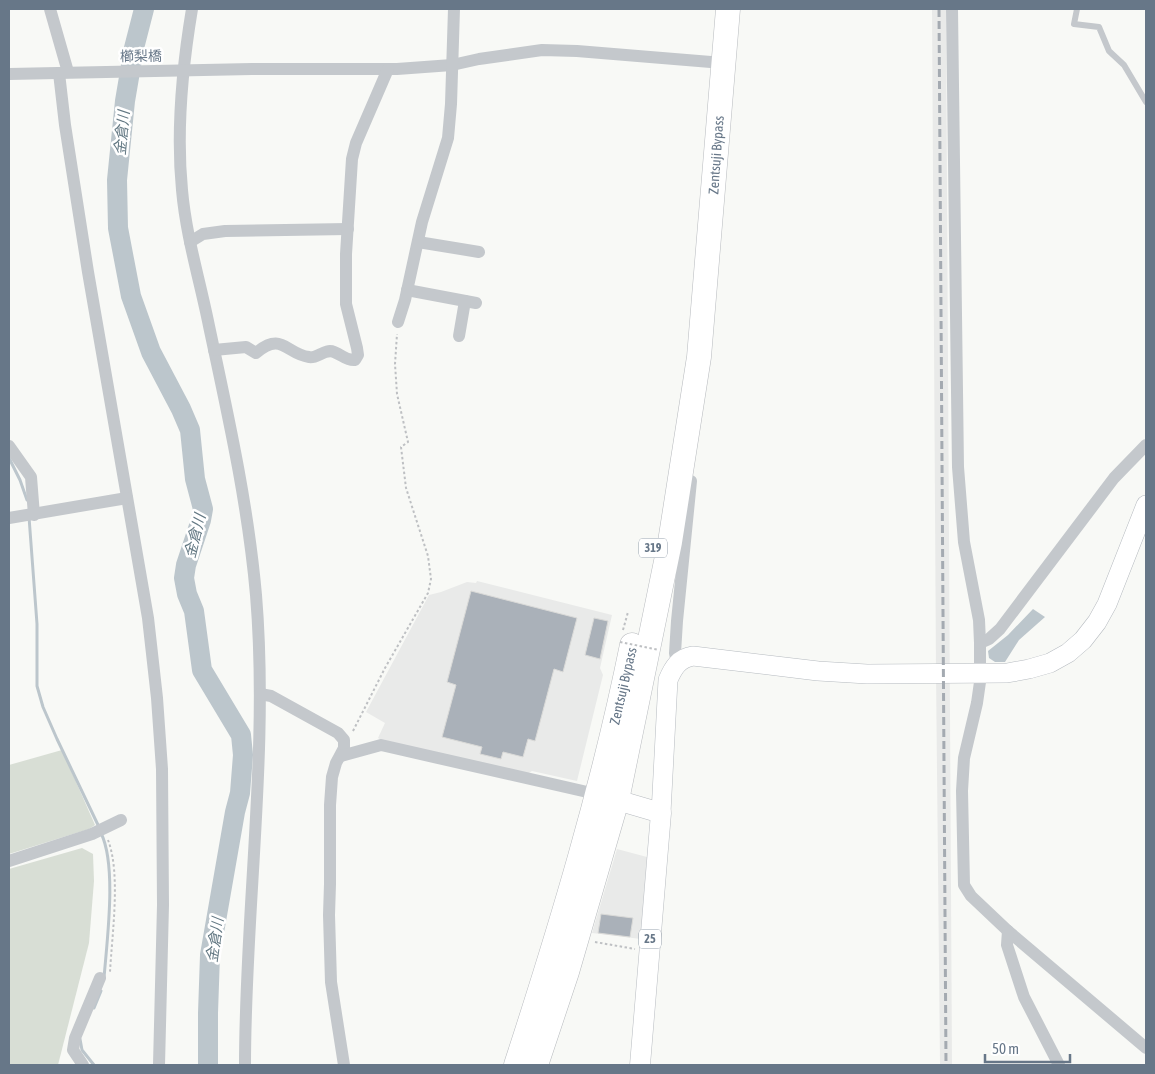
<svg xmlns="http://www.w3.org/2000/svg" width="1155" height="1074" font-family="'Asap Condensed','Noto Sans JP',sans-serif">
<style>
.built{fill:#e9eae9}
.green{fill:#d8ded5}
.water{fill:#bcc6cc}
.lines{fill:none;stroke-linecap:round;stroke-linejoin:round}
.stream{stroke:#bcc6cc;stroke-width:3}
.river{stroke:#bcc6cc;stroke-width:20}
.building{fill:#aab1b9;stroke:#dadad8}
.secondary-casing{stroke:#b6bbc0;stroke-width:20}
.primary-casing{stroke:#b7bbc0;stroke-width:21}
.highway-casing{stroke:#b7babe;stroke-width:25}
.path{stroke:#bec0c3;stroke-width:2;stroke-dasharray:2.5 2.5;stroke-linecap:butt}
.lane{stroke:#c4c8cc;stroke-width:6}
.street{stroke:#c4c8cc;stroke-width:12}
.secondary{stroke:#fff;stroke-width:19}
.primary{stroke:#fff;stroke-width:20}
.highway{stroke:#fff;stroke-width:24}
.rail{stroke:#a4aab1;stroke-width:3;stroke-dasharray:8 4;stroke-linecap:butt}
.path-bridge{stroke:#bec0c3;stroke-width:2;stroke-dasharray:2.5 2.5;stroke-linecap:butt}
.labels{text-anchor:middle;stroke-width:5;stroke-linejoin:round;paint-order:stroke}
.shield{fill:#fff;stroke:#95a0ac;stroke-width:1}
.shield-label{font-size:12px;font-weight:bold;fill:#677788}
.street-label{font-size:14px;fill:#677788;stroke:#fff}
.water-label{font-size:15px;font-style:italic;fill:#637883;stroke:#fff}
</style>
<rect width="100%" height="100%" fill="#f8f9f6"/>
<!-- built -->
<g class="built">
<path d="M 932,9 L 946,9 L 952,1065 L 940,1065 L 936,673 Z"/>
<path d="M 477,581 L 612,615 L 600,668 L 603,675 L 577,781 L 532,771 L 524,776 L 383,741 L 378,738 L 385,723 L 366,712 L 429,595 L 441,592 L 467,582 L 476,583 Z"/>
<path d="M 617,849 L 647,857 L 641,939 L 592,933 Z"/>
</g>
<!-- green -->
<g class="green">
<path d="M 62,750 L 95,825 L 89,829 L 9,854 L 9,765 Z"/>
<path d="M 82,848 L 93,854 L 94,881 L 89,943 L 58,1065 L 9,1065 L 9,869 Z"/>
</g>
<!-- water -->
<path class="water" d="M 1033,609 L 1045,617 L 1019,640 L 1005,662 L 995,662 L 989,658 L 988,651 L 1008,635 Z"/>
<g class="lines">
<!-- stream -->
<g class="stream">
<path d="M 9,458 L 20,480 L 27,500"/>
<path d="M 29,517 L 37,624 L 37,686 L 43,707 L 57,739 L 99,827"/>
<path d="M 101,833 C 117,866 107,940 104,978"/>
<path d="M 94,1008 L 101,991"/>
<path d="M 80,1039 L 82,1050 L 94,1065"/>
</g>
<!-- river -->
<path class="river" d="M 144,9 L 134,48 L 125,101 L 117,180 L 118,228 L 131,296 L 151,352 L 181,409 L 190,430 L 195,479 L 203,509 L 201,520 L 186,565 L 184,578 L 187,594 L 194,611 L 202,670 L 241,735 L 243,755 L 240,793 L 235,812 L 210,955 L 208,1013 L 208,1065"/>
</g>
<!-- building -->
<g class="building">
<path d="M 471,591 L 577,618 L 563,672 L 554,669 L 535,741 L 528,739 L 523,757 L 503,752 L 501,759 L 480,754 L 482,747 L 442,737 L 456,685 L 447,682 Z"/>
<path d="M 594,618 L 608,621 L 600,659 L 585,655 Z"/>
<path d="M 601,914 L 633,918 L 630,937 L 598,933 Z"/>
</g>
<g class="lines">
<defs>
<path id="secondary" d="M 661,813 L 668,680 C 673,668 679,658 693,656 L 818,671 L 867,674 L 1007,673 L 1029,669 L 1050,663 L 1068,653 L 1083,640 L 1097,622 L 1107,604 L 1146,505"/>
<path id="primary" d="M 603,796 L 661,813 L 640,1065"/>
<g id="highway">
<path d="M 516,1065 C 561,927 603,788 632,645"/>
<path d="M 536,1065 L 567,972 L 617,800 L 670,542 L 699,357 L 728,9"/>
</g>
</defs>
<!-- secondary casing -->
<use href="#secondary" class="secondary-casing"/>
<!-- primary casing -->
<use href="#primary" class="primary-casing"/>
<!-- highway casing -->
<use href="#highway" class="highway-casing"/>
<!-- path -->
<g class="path">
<path d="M 623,630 L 628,612"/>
<path d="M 353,731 L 385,668 L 428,593 L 431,579 L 428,556 L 406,488 L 401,447 L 408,442 L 397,394 L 395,364 L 397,334"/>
<path d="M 108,840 C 121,874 112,934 110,972"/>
<path d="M 595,942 L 635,949"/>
</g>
<!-- lane -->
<path class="lane" d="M 1077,9 L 1074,24 L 1099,27 L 1109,51 L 1124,65 L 1146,102"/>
<!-- street -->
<g class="street">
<path d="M 50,9 L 68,72"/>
<path d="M 192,9 C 182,69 176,129 182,190 C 186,236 200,281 209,326 C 228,415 248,504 256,595 C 269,751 245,909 245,1065"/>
<path d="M 952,9 L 958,467 L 964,542 L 979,620 L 980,643 L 980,682 L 977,703 L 964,758 L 962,791 L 964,885 L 971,896 L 1008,931 L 1146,1048"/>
<path d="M 59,73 L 65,125 L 88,272 L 148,618 L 157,698 L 162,769 L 163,905 L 159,1065"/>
<path d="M 9,74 L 252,69 L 397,69 L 452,65 L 479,59 L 542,50 L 577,51 L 723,63"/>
<path d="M 190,242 L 203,234 L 225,231 L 348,229"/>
<path d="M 418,242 L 479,252"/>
<path d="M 407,290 L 476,303"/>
<path d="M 398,322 L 405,300 L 422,222 L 448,138 L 451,104 L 454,9"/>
<path d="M 459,336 L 465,301"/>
<path d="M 214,350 L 246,347 L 256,353 C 282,331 286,354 309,357 C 317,359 325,348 334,352 C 343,355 346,361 355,360 L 358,355 L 357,348 L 346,304 L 346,254 L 352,159 L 356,143 L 388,69"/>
<path d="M 9,446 L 31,477 L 34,515"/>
<path d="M 9,518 L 127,498"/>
<path d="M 980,643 L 989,639 L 1000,629 L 1114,478 L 1146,445"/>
<path d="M 677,663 L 675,653 L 677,621 L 691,481"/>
<path d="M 260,694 L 271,696 L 338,733 L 344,740 L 344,748 L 336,763 L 332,777 L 330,805 L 330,884 L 329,915 L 331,982 L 344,1065"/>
<path d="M 341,756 L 381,745 L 596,794"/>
<path d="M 9,861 L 92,834 L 121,820"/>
<path d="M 1008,931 L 1007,945 L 1024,997 L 1059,1065"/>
<path d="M 83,1065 L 73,1050 L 75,1038 L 100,978"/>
</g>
<!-- secondary -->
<use href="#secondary" class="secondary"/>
<!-- primary -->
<use href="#primary" class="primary"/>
<!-- highway -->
<use href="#highway" class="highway"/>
<!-- rail -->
<path class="rail" d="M 939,9 L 946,1065"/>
<!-- path-bridge -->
<path class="path-bridge" d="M 620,642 L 659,650"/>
</g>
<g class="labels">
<!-- shield labels -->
<g class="shield">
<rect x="639" y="538.5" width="28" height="19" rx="4"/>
<rect x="639" y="929.5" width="22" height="19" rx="4"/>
</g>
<g class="shield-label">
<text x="653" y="552">319</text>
<text x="650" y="943">25</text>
</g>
<!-- street labels -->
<g class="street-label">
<text transform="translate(141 56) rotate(-1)" y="5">櫛梨橋</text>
<text transform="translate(716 155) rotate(-86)" y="5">Zentsuji Bypass</text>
<text transform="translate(623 686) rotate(-77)" y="5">Zentsuji Bypass</text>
</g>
<!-- water labels -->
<g class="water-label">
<text transform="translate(122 133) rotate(-85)" y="5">金倉川</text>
<text transform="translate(195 536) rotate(-76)" y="5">金倉川</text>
<text transform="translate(215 940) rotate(-82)" y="5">金倉川</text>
</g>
</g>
<!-- border -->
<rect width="1155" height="1074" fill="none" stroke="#677788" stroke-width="20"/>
<!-- scale -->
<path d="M985 1054v8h85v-8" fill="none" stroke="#677788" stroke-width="2.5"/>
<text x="992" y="1054" font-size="15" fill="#677788" stroke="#ffffff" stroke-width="4" paint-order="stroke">50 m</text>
</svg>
